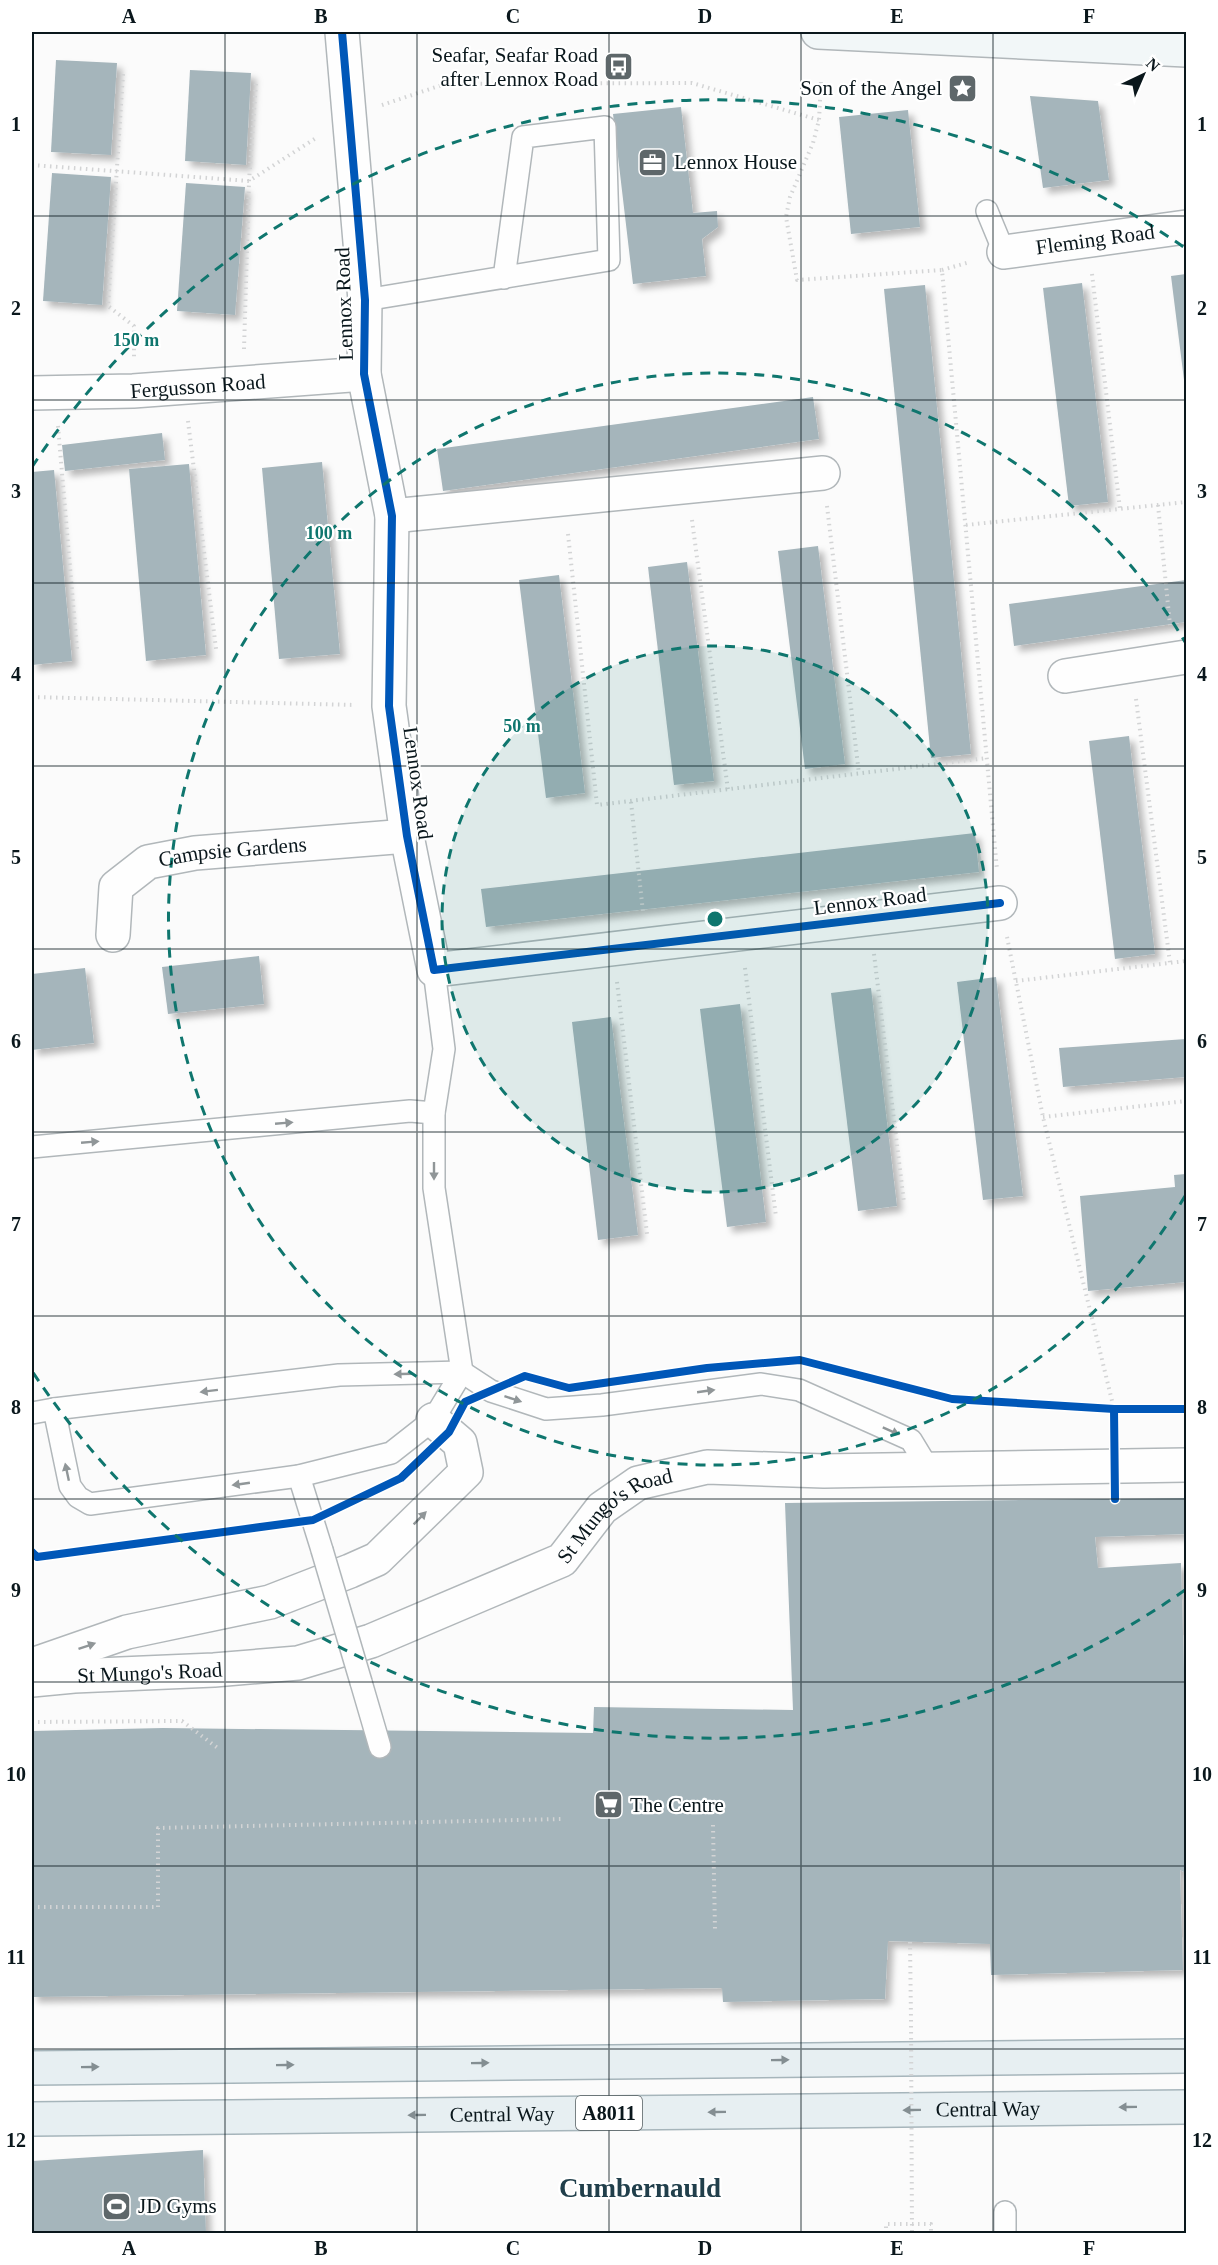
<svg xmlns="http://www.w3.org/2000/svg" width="1218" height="2265" font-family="'Times New Roman',serif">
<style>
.building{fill:#a5b5bb;filter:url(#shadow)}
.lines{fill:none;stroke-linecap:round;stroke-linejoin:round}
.lane-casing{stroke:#b1b7ba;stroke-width:24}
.street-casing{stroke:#b1b7ba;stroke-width:36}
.secondary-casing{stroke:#b1b7ba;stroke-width:36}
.primary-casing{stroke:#a6b5bb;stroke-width:36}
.path{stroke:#d3d4d5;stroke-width:4;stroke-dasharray:1.5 4.5;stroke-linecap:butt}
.lane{stroke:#fefefe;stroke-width:21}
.street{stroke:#fefefe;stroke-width:33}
.secondary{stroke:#f2f7f8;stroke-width:33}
.primary{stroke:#e7eff2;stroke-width:33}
.lane-bridge-casing{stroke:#b1b7ba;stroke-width:24;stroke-linecap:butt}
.path-bridge{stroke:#d3d4d5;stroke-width:4;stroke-dasharray:1.5 4.5;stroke-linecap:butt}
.lane-bridge{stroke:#fefefe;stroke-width:21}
.cycleway-casing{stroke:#fff;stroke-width:11}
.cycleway{stroke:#0057b8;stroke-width:8}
.oneway{fill:#909698}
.oneway2{fill:#848e92}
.grid{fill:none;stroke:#0a171c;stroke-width:1.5;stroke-opacity:0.55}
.ring{fill:none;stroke:#0f766e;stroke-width:3;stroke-dasharray:10 8}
.labels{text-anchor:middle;stroke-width:4.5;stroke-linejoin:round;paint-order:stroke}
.shield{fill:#fff;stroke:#545d60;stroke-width:1.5}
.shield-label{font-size:20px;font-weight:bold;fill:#0a171c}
.poi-label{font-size:21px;fill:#0a171c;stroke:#fff;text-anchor:start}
.street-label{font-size:21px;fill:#0a171c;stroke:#fff}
.district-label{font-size:27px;font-weight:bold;fill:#213f4b;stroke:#fff}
.centre{fill:#0f766e;stroke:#fff;stroke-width:3}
.ring-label{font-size:18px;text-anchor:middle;font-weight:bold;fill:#0f766e;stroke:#fff;stroke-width:4.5;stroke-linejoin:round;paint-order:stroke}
.neatline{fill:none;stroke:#0a171c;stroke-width:2}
.grid-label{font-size:20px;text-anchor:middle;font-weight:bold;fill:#0a171c}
</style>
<defs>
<filter id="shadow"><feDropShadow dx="5.5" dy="5.5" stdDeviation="3" flood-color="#0004"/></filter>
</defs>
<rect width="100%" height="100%" fill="#fbfbfb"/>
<!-- building -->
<g class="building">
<path d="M 56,60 L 117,63 L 111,155 L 51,152 Z"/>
<path d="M 190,70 L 251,73 L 246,165 L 185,161 Z"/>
<path d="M 1030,96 L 1098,101 L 1109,180 L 1043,188 Z"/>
<path d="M 681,107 L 693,213 L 717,211 L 718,227 L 702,239 L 706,276 L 633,284 L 613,114 Z"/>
<path d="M 908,110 L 920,227 L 851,234 L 839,117 Z"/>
<path d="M 52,173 L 111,177 L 102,305 L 43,301 Z"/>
<path d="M 186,183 L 245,187 L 235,315 L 177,311 Z"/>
<path d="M 1186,274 L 1186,388 L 1185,388 L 1171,276 Z"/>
<path d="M 1082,283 L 1108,502 L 1069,506 L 1043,288 Z"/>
<path d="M 925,285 L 971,754 L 931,758 L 884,289 Z"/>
<path d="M 813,397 L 819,439 L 443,491 L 437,449 Z"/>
<path d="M 162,433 L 165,460 L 65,471 L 62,445 Z"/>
<path d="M 322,462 L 340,654 L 279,659 L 262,468 Z"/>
<path d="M 189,464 L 206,655 L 146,661 L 129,469 Z"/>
<path d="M 54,470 L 72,661 L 32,665 L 32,472 Z"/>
<path d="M 818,546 L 845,764 L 805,769 L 778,551 Z"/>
<path d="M 687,562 L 714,781 L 674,785 L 648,567 Z"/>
<path d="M 559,575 L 585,793 L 546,798 L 519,580 Z"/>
<path d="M 1186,580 L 1186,622 L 1014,646 L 1009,604 Z"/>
<path d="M 1129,736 L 1155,954 L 1115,959 L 1089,741 Z"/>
<path d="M 975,833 L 979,872 L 486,927 L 481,889 Z"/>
<path d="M 259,956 L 264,1004 L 168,1014 L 162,967 Z"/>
<path d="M 85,968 L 94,1043 L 32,1050 L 32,974 Z"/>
<path d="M 996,977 L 1023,1196 L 983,1200 L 957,982 Z"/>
<path d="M 871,988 L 897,1206 L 858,1211 L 831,993 Z"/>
<path d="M 740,1004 L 766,1222 L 727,1227 L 700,1009 Z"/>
<path d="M 611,1017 L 638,1235 L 598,1240 L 572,1022 Z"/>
<path d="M 1186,1039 L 1186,1077 L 1063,1087 L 1059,1048 Z"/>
<path d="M 1186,1174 L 1186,1282 L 1088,1291 L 1080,1196 L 1175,1187 L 1174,1175 Z"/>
<path d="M 1186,1498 L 1186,1534 L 1095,1537 L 1098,1568 L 1181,1563 L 1186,1741 L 1186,1873 L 1180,1870 L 1183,1970 L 991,1975 L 990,1944 L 888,1941 L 885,1999 L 723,2002 L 722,1988 L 32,1997 L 32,1731 L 163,1728 L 593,1733 L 594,1707 L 793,1710 L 785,1503 Z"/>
<path d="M 203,2150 L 206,2234 L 32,2234 L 32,2161 Z"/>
</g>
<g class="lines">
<defs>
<g id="lane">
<path d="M 987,211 L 1004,252"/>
<path d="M 365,300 L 609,260 L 605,127 L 523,137 L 504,278"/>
<path d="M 32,1147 L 410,1111 L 434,1113"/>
<path d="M 54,1409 L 339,1375 L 462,1372 L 491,1391 L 546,1409 L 602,1405 L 761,1384 L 799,1390 L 911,1440 L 928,1468"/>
<path d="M 32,1413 L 54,1409 L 70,1486 L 78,1497 L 90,1504 L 299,1476 L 391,1453 L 433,1420 L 462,1372 L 434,1188 L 434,1113 L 444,1049 L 434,970"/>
<path d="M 299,1476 L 322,1550"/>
<path d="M 361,1682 L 380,1747"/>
<path d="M 1005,2234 L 1005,2212"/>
</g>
<g id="street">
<path d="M 342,32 L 365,300 L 364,374 L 392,516 L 389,706 L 407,836 L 434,970 L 1000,903"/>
<path id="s1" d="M 1004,252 L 1186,227"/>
<path id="s2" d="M 32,393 L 133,391 L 364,374"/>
<path d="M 392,516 L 823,473"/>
<path d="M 1065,676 L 1186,657"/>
<path id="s3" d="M 113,935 L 116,887 L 148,862 L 195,853 L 407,836"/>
<path d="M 32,1665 L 127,1632 L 270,1602 L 350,1571 L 377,1559 L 466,1472 L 460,1443 L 433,1420"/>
<path id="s4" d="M 32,1680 L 74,1676 L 214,1670 L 298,1663 L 371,1641 L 562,1560 L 602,1508 L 638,1483 L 707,1467 L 824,1471 L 1186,1465"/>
</g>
<path id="secondary" d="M 818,32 L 1186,50"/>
<g id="primary">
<path d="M 32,2068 L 1186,2056"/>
<path id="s5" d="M 32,2119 L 1186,2107"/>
</g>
</defs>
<!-- lane casing -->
<use href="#lane" class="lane-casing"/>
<!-- street casing -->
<use href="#street" class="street-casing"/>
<!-- secondary casing -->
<use href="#secondary" class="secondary-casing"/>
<!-- primary casing -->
<use href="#primary" class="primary-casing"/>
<!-- path -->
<g class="path">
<path d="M 123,74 L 108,306 L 134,326 L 134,357"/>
<path d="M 821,82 L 819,120 L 813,143 L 790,197 L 786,217 L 797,280 L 942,270 L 997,870"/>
<path d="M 382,105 L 445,84 L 692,83 L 819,120"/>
<path d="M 32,165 L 249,181 L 316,138"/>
<path d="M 942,270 L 970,262"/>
<path d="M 1092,274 L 1120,509"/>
<path d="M 244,349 L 249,181 L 256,83"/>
<path d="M 188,421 L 216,649"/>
<path d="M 58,426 L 77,650"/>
<path d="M 1158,505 L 1170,625"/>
<path d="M 827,506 L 859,774"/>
<path d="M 692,520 L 728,790"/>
<path d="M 966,525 L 1186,502"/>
<path d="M 568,534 L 597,805 L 987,758"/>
<path d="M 32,697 L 355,705"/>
<path d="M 1136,699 L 1170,963"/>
<path d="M 631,802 L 643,912"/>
<path d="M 1007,937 L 1043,1117 L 1114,1409 L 1114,1430"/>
<path d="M 874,954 L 904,1203"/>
<path d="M 745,968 L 776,1217"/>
<path d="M 1016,981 L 1186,961"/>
<path d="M 617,982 L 647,1234"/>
<path d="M 1043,1117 L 1186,1101"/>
<path d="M 823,1366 L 952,1399 L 1114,1409 L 1186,1409"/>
<path d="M 339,1508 L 381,1488"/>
<path d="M 32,1552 L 37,1557 L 283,1524"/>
<path d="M 32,1722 L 182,1721 L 219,1749"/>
<path d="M 713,1825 L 715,1930"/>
<path d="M 32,1907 L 158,1907 L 158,1828 L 562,1819"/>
<path d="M 910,1942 L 911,2020"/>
<path d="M 886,2234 L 886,2224 L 931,2224 L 931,2234"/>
</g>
<!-- lane -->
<use href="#lane" class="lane"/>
<!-- street -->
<use href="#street" class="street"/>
<!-- secondary -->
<use href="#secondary" class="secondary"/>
<!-- primary -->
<use href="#primary" class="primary"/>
<defs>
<path id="lane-bridge" d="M 322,1550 L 361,1682"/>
</defs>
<!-- lane-bridge casing -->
<use href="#lane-bridge" class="lane-bridge-casing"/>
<!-- path-bridge -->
<g class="path-bridge">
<path d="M 1114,1446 L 1115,1499"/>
<path d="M 911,2020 L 912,2234"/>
</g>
<!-- lane-bridge -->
<use href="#lane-bridge" class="lane-bridge"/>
<defs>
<g id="cycleway">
<path d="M 342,32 L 365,300 L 364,374 L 392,516 L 389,706 L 407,836 L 434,970 L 1000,903"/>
<path d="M 1114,1409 L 1115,1499"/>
<path d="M 32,1552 L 37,1557 L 313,1520 L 401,1478 L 449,1432 L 465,1402 L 525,1376 L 569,1388 L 707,1368 L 800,1360 L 952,1399 L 1114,1409 L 1186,1409"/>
</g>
</defs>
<!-- cycleway casing -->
<use href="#cycleway" class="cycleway-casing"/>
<!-- cycleway -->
<use href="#cycleway" class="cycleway"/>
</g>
<!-- one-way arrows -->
<defs><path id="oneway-solid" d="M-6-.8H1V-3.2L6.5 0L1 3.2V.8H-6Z" transform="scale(1.5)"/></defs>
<g class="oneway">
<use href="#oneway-solid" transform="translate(284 1123) rotate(-5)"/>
<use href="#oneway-solid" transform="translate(90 1142) rotate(-5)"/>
<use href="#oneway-solid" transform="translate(434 1171) rotate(90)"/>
<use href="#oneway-solid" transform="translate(403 1374) rotate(178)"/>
<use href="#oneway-solid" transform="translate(209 1391) rotate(173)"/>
<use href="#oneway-solid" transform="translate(706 1391) rotate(-8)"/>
<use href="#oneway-solid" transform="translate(513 1399) rotate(18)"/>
<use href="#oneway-solid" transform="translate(891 1431) rotate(24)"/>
<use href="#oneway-solid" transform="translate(67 1472) rotate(-102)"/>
<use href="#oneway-solid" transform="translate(241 1484) rotate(172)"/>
<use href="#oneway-solid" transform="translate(420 1518) rotate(-45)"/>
<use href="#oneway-solid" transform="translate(87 1646) rotate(-19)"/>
</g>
<g class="oneway2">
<use href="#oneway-solid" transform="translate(780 2060) rotate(-1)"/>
<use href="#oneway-solid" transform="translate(480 2063) rotate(-1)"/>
<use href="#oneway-solid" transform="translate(285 2065) rotate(-1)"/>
<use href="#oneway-solid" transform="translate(90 2067) rotate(-1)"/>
<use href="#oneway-solid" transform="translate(1128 2107) rotate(179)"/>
<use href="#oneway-solid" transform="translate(912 2110) rotate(179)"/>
<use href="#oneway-solid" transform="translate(717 2112) rotate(179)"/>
<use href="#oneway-solid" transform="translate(417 2115) rotate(179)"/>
</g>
<!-- grid -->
<path class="grid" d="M 225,32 L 225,2234M 417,32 L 417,2234M 609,32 L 609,2234M 801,32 L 801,2234M 993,32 L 993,2234M 32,216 L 1186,216M 32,400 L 1186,400M 32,583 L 1186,583M 32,766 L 1186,766M 32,949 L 1186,949M 32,1132 L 1186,1132M 32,1316 L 1186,1316M 32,1499 L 1186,1499M 32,1682 L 1186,1682M 32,1866 L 1186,1866M 32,2049 L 1186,2049"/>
<!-- distance rings -->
<circle cx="715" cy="919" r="273" fill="#0f766e" fill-opacity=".12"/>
<g class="ring">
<circle cx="715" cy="919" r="273"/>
<path d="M1185 1196A546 546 0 1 1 1185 642"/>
<path d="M1185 1590A819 819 0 0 1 32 1371M32 467A819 819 0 0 1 1185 248"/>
</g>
<!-- icons -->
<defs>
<symbol id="bus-square" viewBox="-11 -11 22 22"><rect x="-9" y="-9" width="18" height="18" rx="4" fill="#5e676a" stroke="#fff"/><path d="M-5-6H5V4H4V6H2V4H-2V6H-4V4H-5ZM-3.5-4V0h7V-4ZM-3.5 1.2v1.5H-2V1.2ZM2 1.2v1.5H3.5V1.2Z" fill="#fff"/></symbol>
<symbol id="sight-square" viewBox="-11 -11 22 22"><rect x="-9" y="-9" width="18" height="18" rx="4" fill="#5e676a" stroke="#fff"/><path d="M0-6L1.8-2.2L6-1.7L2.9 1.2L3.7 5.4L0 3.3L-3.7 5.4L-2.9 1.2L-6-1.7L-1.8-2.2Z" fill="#fff"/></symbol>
<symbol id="office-square" viewBox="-11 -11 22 22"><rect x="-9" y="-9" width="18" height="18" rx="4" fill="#5e676a" stroke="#fff"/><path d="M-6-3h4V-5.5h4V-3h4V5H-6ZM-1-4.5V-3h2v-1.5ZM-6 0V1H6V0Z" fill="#fff"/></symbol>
<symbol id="supermarket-square" viewBox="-11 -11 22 22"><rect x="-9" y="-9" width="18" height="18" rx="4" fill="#5e676a" stroke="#fff"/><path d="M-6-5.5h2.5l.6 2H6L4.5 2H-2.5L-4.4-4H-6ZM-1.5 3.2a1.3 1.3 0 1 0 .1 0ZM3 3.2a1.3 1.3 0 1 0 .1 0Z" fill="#fff"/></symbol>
<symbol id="stadium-square" viewBox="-11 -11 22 22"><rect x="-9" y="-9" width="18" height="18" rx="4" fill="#5e676a" stroke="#fff"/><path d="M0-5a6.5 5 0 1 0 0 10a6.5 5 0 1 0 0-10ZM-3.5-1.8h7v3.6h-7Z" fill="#fff"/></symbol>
</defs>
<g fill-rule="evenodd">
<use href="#bus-square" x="602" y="50" width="33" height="33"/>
<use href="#sight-square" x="946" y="72" width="33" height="33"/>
<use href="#office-square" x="636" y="146" width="33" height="33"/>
<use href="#supermarket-square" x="592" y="1788" width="33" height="33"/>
<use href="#stadium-square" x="100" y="2190" width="33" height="33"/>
</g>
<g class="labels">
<!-- shield labels -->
<rect class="shield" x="576" y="2096" width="66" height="34" rx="4.5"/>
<g class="shield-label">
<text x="609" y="2120">A8011</text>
</g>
<!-- poi labels -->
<g class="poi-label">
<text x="598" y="62" text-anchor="end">Seafar, Seafar Road<tspan x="598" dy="24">after Lennox Road</tspan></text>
<text x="942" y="95" text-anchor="end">Son of the Angel</text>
<text x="674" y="169">Lennox House</text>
<text x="630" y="1812">The Centre</text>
<text x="138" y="2213">JD Gyms</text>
</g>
<!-- street labels -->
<g class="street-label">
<text dy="7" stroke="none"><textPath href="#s1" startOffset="92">Fleming Road</textPath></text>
<text transform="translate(344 304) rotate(-92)" y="7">Lennox Road</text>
<text dy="7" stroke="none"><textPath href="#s2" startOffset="166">Fergusson Road</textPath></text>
<text transform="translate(418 783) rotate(82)" y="7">Lennox Road</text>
<text dy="7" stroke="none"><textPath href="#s3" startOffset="174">Campsie Gardens</textPath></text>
<text transform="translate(870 901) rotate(-7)" y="7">Lennox Road</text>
<text dy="7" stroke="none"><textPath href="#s4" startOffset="622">St Mungo's Road</textPath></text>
<text dy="7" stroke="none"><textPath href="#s4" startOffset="118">St Mungo's Road</textPath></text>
<text dy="7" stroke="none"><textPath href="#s5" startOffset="956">Central Way</textPath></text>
<text dy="7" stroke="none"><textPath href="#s5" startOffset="470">Central Way</textPath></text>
</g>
<!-- district labels -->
<g class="district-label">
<text x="640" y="2197">Cumbernauld</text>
</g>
</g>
<circle cx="715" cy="919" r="9" class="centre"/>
<g class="ring-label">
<text x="136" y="346">150 m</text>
<text x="329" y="539">100 m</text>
<text x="522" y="732">50 m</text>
</g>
<!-- border -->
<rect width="1218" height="2265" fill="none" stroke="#ffffff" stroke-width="66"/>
<!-- north arrow -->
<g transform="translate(1143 75) rotate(44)" stroke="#ffffff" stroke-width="4.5" paint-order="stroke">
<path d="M0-4.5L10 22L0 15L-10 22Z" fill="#0a171c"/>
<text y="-9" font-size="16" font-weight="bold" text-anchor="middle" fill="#0a171c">N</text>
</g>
<rect x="33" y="33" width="1152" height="2199" class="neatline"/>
<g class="grid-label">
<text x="129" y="23">A</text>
<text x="321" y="23">B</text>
<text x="513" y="23">C</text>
<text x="705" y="23">D</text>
<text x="897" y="23">E</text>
<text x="1089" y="23">F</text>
<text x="16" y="131">1</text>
<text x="1202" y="131">1</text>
<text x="16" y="315">2</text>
<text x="1202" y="315">2</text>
<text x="16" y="498">3</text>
<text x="1202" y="498">3</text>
<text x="16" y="681">4</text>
<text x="1202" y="681">4</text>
<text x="16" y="864">5</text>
<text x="1202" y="864">5</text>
<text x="16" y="1048">6</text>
<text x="1202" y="1048">6</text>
<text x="16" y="1231">7</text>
<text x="1202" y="1231">7</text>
<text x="16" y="1414">8</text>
<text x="1202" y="1414">8</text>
<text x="16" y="1597">9</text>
<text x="1202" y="1597">9</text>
<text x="16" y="1781">10</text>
<text x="1202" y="1781">10</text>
<text x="16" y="1964">11</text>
<text x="1202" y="1964">11</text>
<text x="16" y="2147">12</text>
<text x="1202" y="2147">12</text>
<text x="129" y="2255">A</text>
<text x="321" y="2255">B</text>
<text x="513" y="2255">C</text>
<text x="705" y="2255">D</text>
<text x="897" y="2255">E</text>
<text x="1089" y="2255">F</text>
</g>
</svg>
